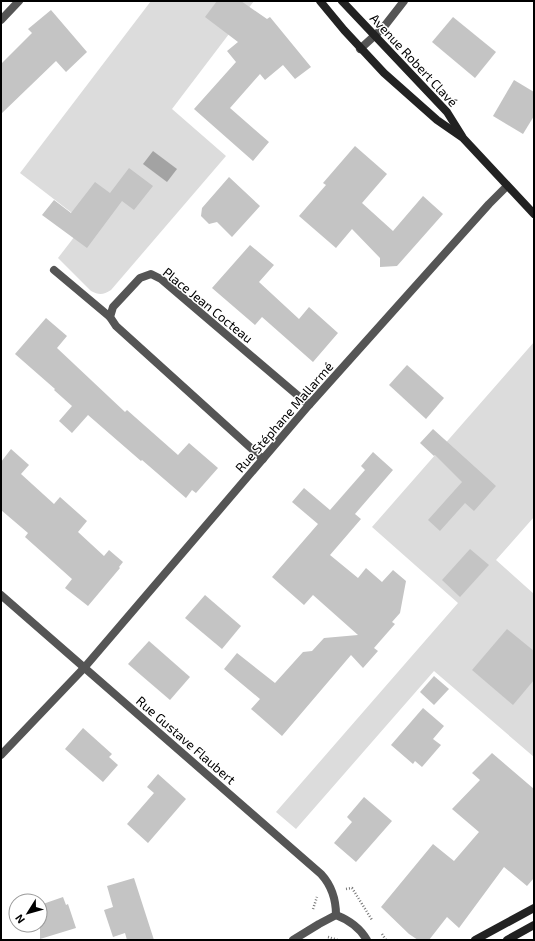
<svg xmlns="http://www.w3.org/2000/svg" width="535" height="941" font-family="'Exo 2',sans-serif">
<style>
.green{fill:#dcdcdc}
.water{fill:#a3a3a3}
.building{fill:#c4c4c4}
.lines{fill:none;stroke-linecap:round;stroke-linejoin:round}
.path{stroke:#777;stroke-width:2.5;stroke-dasharray:1 2;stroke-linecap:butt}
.street{stroke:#555;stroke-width:8}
.secondary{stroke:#222;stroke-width:8}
.labels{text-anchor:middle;stroke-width:3;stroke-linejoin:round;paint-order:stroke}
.street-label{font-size:13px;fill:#000;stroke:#fff}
</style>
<rect width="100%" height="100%" fill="#fff"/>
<!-- green -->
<g class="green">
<path d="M 151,1 L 254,1 L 172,109 L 226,156 L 111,290 C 103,295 99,295 91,291 L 58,258 L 85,223 L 20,173 Z"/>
<path d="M 534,342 L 534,517 L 496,560 L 534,594 L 534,757 L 434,671 L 296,829 L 276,812 L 458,603 L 372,527 Z"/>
</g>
<!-- water -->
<path class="water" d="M 153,151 L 177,169 L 167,182 L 143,164 Z"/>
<!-- building -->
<g class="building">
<path d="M 217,1 L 241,1 L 267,19 L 270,17 L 311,67 L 295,79 L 283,65 L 265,80 L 260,74 L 230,108 L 269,142 L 253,161 L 194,109 L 236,62 L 227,51 L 238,42 L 205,17 Z"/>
<path d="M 51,10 L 87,52 L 66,72 L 56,61 L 1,114 L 1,64 L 32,33 L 28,29 Z"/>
<path d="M 453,17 L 496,52 L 475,78 L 432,42 Z"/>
<path d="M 514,80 L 534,92 L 534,116 L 523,134 L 493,116 Z"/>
<path d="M 355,146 L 387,174 L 362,203 L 393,231 L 423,196 L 443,214 L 397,266 L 380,267 L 380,258 L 352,229 L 336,248 L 299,216 L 326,185 L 323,183 Z"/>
<path d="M 129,168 L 153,186 L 134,210 L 122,201 L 87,248 L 42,215 L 54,200 L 71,213 L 95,182 L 110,193 Z"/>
<path d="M 229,177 L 260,206 L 232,237 L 217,222 L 209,224 L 201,216 L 202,208 Z"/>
<path d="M 250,245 L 274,265 L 259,282 L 299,319 L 309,307 L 338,333 L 313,362 L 262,317 L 255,325 L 212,288 Z"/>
<path d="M 46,318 L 67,336 L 57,348 L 125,412 L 127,410 L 178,455 L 189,443 L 218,468 L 196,493 L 192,490 L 186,498 L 142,460 L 141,461 L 88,415 L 72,433 L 59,421 L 72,406 L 54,390 L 55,389 L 15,354 Z"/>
<path d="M 407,365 L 444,398 L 426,419 L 389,385 Z"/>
<path d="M 433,429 L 496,486 L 474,511 L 465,503 L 440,531 L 428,520 L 462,482 L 435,455 L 434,456 L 420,443 Z"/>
<path d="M 11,449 L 29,465 L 21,474 L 54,504 L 60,497 L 87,521 L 78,532 L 104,556 L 109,550 L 123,562 L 119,567 L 120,568 L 88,606 L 65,588 L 72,579 L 25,537 L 28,533 L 1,510 L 1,462 Z"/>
<path d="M 373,452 L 393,470 L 355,514 L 361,519 L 330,555 L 358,578 L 366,568 L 382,582 L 393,570 L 406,581 L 400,613 L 392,622 L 395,624 L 374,648 L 378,651 L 363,668 L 351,655 L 282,736 L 251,709 L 260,699 L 224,669 L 237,653 L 275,683 L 303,652 L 312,651 L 324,638 L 358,635 L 313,595 L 304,605 L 272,577 L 318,524 L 292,502 L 304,488 L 330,510 L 365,470 L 361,466 Z"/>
<path d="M 470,549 L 489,565 L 460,597 L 442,580 Z"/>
<path d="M 205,595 L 241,626 L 222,649 L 185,618 Z"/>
<path d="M 507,629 L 534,651 L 534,680 L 513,705 L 472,670 Z"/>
<path d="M 149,641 L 190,677 L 170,700 L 128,664 Z"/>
<path d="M 434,676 L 449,689 L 434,705 L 420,692 Z"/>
<path d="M 423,708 L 444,726 L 433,739 L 441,745 L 422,767 L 415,761 L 413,764 L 391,745 Z"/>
<path d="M 83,728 L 112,754 L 109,757 L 118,765 L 103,782 L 65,749 Z"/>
<path d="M 492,753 L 534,789 L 534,878 L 527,886 L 504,867 L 459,928 L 447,917 L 429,940 L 418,940 L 409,934 L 381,907 L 433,844 L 454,861 L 479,832 L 452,809 L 480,780 L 472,773 Z"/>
<path d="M 158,774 L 186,799 L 148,843 L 127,824 L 154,793 L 147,787 Z"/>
<path d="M 364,797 L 392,821 L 356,862 L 334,843 L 352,822 L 347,817 Z"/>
<path d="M 134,878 L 154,940 L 127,940 L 125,933 L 113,937 L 104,910 L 113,907 L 107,886 Z"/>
<path d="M 63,897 L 66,905 L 68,904 L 76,928 L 40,939 L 40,905 Z"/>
</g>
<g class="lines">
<!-- path -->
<g class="path">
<path d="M 346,889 L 352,888 L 372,920"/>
<path d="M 313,909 L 317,897"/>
<path d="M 382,934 L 386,940"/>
<path d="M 328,937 L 338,940"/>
</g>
<!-- street -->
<g class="street">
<path d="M 1,20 L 19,1"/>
<path d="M 360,49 L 383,28 L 404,1"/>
<path d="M 54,270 L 110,317"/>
<path d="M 263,459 L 116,326 L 110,317 L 113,307 L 140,278 L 151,274 L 161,279 L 309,405"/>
<path d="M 1,595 L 321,874 C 332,886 336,900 336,915"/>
<path d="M 1,755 L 84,668 L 309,405 L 489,204 L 507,186"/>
<path d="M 336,915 C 349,920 360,928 367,940"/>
<path d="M 293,940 L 319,924 L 336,915"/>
</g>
<!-- secondary -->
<g class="secondary">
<path d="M 320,1 L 344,30 L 384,73 L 437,120 L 463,138 L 534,214"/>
<path d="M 342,1 L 447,112 L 462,136"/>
<path d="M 475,940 L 534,908"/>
<path d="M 507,940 L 534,925"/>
</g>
</g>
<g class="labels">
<!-- street labels -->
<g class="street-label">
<text transform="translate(414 60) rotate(47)" y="5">Avenue Robert Clavé</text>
<text transform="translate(208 305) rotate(39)" y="5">Place Jean Cocteau</text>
<text transform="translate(284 417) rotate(-49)" y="5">Rue Stéphane Mallarmé</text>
<text transform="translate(186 740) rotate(41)" y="5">Rue Gustave Flaubert</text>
</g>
</g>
<!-- border -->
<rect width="535" height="941" fill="none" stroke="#000000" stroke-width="4"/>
<!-- north arrow -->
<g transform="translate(28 913) rotate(233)"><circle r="19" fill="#ffffff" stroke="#999999"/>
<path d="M0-3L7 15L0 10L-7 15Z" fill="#000000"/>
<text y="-6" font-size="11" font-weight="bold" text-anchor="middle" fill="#000000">N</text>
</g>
</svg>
